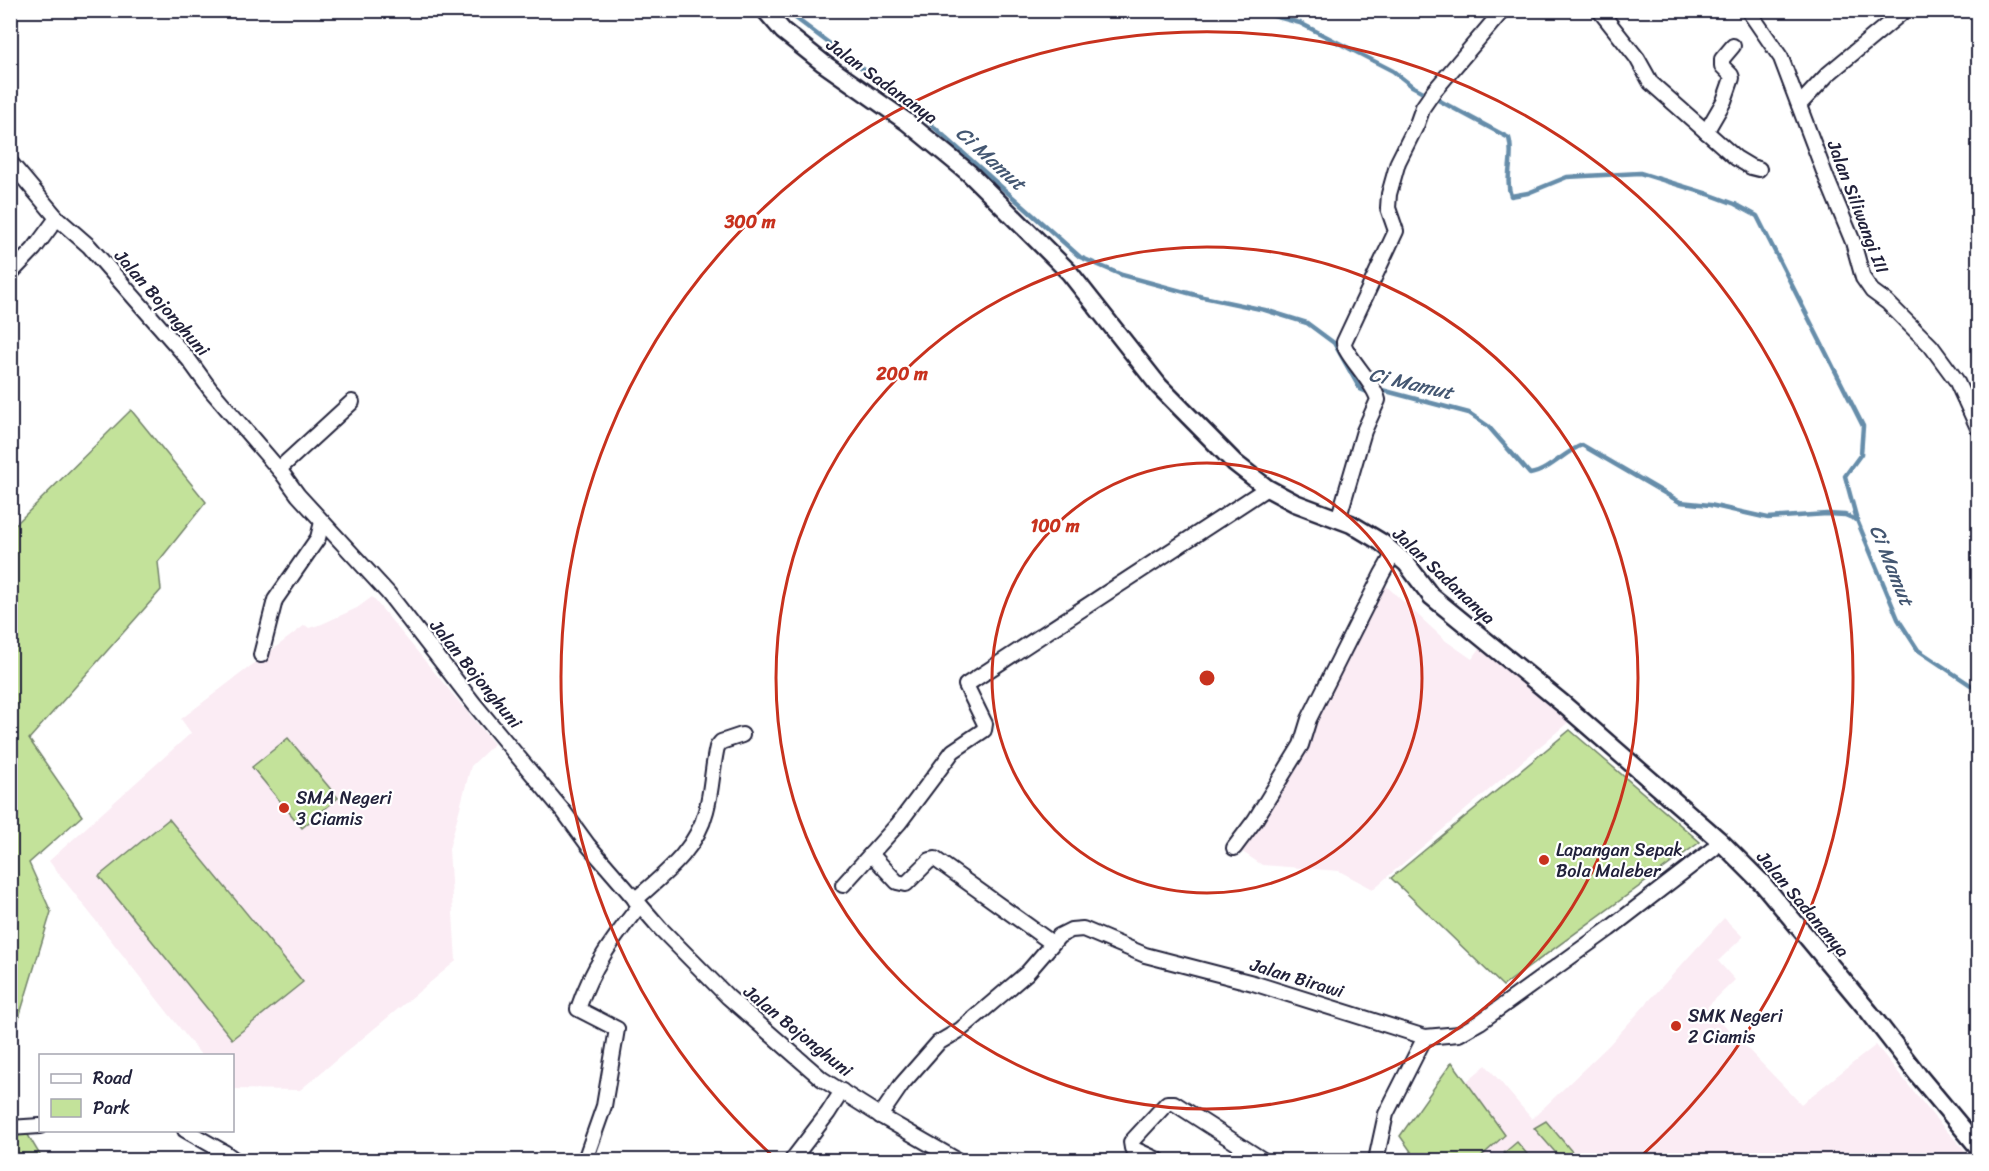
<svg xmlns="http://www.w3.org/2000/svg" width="1989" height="1171" font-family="Sriracha,sans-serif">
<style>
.built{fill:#fbecf4}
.green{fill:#c3e29a;stroke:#72826a;stroke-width:1.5}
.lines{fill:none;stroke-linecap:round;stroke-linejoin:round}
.stream{stroke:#668daa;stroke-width:4.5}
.minor-casing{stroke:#22223b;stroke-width:18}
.tertiary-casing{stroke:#22223b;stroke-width:21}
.minor{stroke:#fff;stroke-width:14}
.tertiary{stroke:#fff;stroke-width:16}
.ring{fill:none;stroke:#c8321e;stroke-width:3}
.poi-dot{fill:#c8321e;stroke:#fff;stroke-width:2}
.labels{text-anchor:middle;stroke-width:4.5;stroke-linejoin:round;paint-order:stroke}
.street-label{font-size:18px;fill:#22223b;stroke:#fff}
.poi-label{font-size:18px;fill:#22223b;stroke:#fff;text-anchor:start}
.water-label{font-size:20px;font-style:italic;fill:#445772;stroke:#fff}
.centre{fill:#c8321e;stroke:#fff;stroke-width:3}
.ring-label{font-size:18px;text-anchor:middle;font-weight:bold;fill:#c8321e;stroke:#fff;stroke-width:4.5;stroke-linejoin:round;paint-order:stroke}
</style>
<rect width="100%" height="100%" fill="#fff"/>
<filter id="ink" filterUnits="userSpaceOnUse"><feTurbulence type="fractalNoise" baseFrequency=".0167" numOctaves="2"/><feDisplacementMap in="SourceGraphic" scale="12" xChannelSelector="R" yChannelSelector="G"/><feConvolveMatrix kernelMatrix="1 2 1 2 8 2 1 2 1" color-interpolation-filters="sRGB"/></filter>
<g filter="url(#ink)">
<!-- built -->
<g class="built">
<path d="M 1382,582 L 1446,641 L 1472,659 L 1481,647 L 1572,719 L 1373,889 L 1339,871 L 1262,865 L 1238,849 Z"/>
<path d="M 372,597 L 494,744 L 471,766 L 449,849 L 456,961 L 300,1090 L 233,1089 L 232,1056 L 201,1055 L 49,861 L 191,733 L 181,719 L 305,625 L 309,628 L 322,624 L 357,608 Z"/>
<path d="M 1724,918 L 1743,937 L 1718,961 L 1735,980 L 1707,1007 L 1801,1104 L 1876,1045 L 1935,1118 L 1974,1160 L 1417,1160 L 1400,1136 L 1452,1062 L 1466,1082 L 1486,1065 L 1532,1119 L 1609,1045 Z"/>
</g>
<!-- green -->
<g class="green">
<path d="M 131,410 L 206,502 L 158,562 L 161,590 L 29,739 L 82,816 L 29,863 L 51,912 L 11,1044 L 11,529 Z"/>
<path d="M 1570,730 L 1700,842 L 1503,986 L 1391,878 Z"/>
<path d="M 288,738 L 338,798 L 302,828 L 252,767 Z"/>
<path d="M 169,819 L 303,982 L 232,1039 L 99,876 Z"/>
<path d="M 1452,1062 L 1505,1135 L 1477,1160 L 1417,1160 L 1400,1136 Z"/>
<path d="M 10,1105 L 43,1160 L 11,1160 Z"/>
<path d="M 1546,1121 L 1579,1160 L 1562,1160 L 1534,1128 Z"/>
<path d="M 1517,1142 L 1532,1160 L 1510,1160 L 1504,1153 Z"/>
</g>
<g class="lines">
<!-- stream -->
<g class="stream">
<path d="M 785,10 L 899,96 L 1080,257 L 1122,275 L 1203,297 L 1265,310 L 1307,323 L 1334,343 L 1360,389 L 1367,392 L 1382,390 L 1469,413 L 1488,426 L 1530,474 C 1549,471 1564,452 1582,445 L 1680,502 L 1710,505 L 1768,518 L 1827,514 L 1845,515 L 1857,520 L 1898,619 L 1918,650 L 1978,690"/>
<path d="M 1251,10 L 1300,23 L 1393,71 L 1412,86 L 1509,138 C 1515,158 1504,177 1511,196 L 1528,193 L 1567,177 L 1640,173 L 1708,194 L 1735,204 L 1757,216 L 1863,426 L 1861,454 L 1845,476 L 1857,520"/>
</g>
<defs>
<g id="minor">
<path d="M 1599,10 L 1637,58 L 1651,83 L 1736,158 L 1751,167 L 1759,169"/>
<path d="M 1748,10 L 1781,58 L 1826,177 L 1853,242 L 1863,278 L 1872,291 L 1887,302 L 1931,346 L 1956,380 L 1978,428"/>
<path d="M 1799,105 L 1828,74 L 1905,10"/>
<path d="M 1706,132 L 1724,101 L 1732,78 L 1731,75 L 1722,66 L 1722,59 L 1733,46"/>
<path d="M 10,162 L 57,218 L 89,246 L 189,360 L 210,389 L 282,473 L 298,495 L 388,593 L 475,705 L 564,812 L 588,845 L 660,928 L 728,997 L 822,1079 L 884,1118 L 957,1160"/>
<path d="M 10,274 L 34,249 L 57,218"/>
<path d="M 279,469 L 352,402"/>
<path d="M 1338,520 L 1364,431 L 1378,400 C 1374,382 1343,353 1344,342 L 1396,231 L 1388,208 L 1389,194 L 1398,162 L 1417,124 L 1423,107 L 1434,91 L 1503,10"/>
<path d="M 261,655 L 275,600 L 318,538 L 322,522"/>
<path d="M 1234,848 L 1255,820 L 1301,745 L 1309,719 L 1382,574 L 1394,553"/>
<path d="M 871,854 L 897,882 L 906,884 L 930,860 L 935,859 L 1052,943"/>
<path d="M 843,885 L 899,823 L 953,751 L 984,730 L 985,724 L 966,685 L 1267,488"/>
<path d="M 635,900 C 664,874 696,851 706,811 C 712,790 712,768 717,747 L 721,742 L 742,735"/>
<path d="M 880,1116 L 902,1084 L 938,1043 L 960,1030 L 1027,973 L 1059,936 L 1071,930 L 1083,929 L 1145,955 L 1253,983 L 1425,1037 L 1459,1034 L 1480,1022 L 1609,929 L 1713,849 L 1719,840"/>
<path d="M 10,1128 L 40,1126"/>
<path d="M 185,1130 L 224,1152 L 235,1160"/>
<path d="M 585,1160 L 604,1106 L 617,1029 L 578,1009 C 592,967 613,939 640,905"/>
<path d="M 792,1160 L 828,1113 L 842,1091"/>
<path d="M 1158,1160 L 1132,1148 L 1131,1142 L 1167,1103 L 1174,1103 L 1263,1160"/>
<path d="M 1376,1160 L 1386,1114 L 1425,1037"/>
</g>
<path id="tertiary" d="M 765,10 L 783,31 L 823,63 L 907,122 L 969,173 L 1069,272 L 1159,386 L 1235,463 L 1267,488 L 1295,503 L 1351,524 L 1381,542 L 1406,563 L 1431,596 L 1562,703 L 1719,840 L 1762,883 L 1870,1013 L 1918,1075 L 1978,1147"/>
</defs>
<!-- minor casing -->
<use href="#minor" class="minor-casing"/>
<!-- tertiary casing -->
<use href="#tertiary" class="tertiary-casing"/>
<!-- minor -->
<use href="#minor" class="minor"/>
<!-- tertiary -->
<use href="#tertiary" class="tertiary"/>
</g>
</g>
<!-- distance rings -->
<g class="ring">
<circle cx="1207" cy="678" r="215"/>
<circle cx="1207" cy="678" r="431"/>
<path d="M775 1158A646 646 0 1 1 1639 1158"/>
</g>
<!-- markers -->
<g class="poi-dot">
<circle cx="284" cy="808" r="6"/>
<circle cx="1544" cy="860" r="6"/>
<circle cx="1676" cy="1026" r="6"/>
</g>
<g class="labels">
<!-- street labels -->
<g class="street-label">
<text transform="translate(882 81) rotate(36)" y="6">Jalan Sadananya</text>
<text transform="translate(1858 207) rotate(69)" y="6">Jalan Siliwangi III</text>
<text transform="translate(162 303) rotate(49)" y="6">Jalan Bojonghuni</text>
<text transform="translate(1444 576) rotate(43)" y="6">Jalan Sadananya</text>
<text transform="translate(476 674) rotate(51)" y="6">Jalan Bojonghuni</text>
<text transform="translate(1803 904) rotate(50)" y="6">Jalan Sadananya</text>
<text transform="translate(1297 978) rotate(17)" y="6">Jalan Birawi</text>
<text transform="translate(798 1031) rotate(39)" y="6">Jalan Bojonghuni</text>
</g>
<!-- poi labels -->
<g class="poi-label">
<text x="296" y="804">SMA Negeri<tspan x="296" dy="21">3 Ciamis</tspan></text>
<text x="1556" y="856">Lapangan Sepak<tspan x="1556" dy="21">Bola Maleber</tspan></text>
<text x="1688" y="1022">SMK Negeri<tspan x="1688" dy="21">2 Ciamis</tspan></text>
</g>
<!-- water labels -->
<g class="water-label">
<text transform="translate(991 158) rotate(42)" y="7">Ci Mamut</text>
<text transform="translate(1411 383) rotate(13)" y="7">Ci Mamut</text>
<text transform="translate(1892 565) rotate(68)" y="7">Ci Mamut</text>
</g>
</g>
<circle cx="1207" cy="678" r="9" class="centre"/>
<g class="ring-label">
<text x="750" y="228">300 m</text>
<text x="902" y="380">200 m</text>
<text x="1055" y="532">100 m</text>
</g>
<!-- margin -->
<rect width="1989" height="1171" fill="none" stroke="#fff" stroke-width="36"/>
<rect x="18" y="18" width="1953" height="1135" fill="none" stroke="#22223b" stroke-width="2" filter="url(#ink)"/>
<!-- legend -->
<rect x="39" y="1054" width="195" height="78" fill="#ffffff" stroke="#a7a7b1" stroke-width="1.5"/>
<rect x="51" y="1074" width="30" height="9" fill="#ffffff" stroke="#a7a7b1" stroke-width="1.5"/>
<text x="93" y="1084" font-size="18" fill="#22223b">Road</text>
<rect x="51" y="1099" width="30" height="18" fill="#c3e29a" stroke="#a7a7b1" stroke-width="1.5"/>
<text x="93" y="1114" font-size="18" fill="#22223b">Park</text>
</svg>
